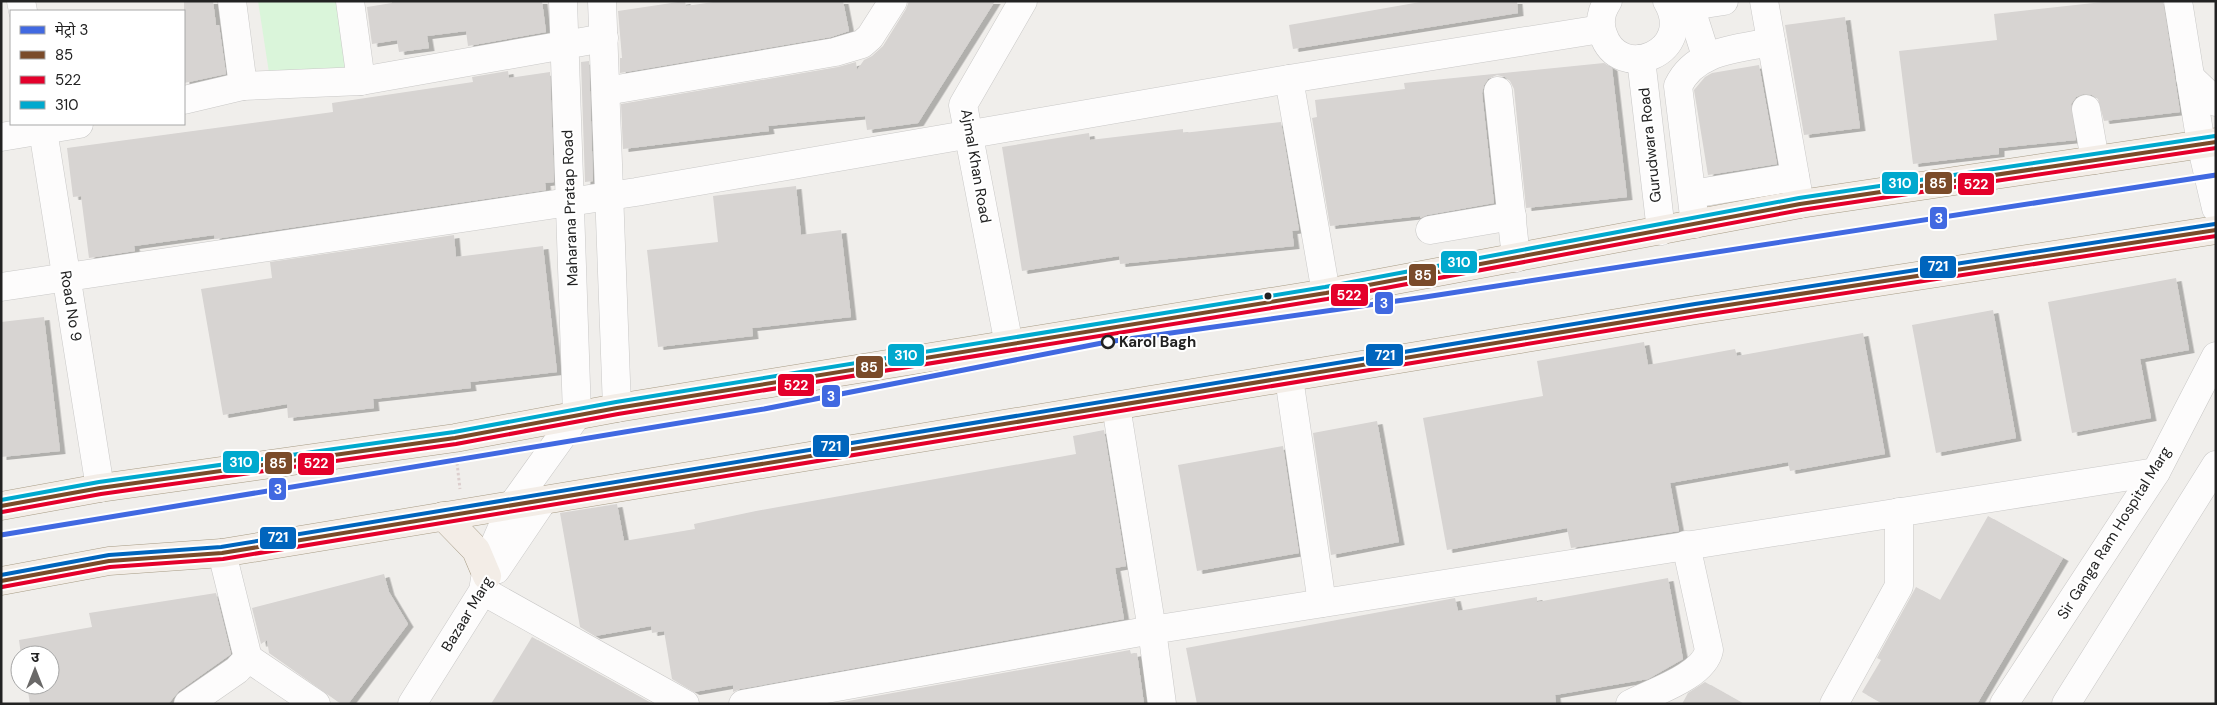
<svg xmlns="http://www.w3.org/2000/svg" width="2217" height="705" font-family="'DM Sans','Noto Sans Devanagari',sans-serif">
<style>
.park{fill:#daf5da}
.building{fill:#d7d4d2;filter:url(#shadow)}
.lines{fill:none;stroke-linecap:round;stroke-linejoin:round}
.minor-casing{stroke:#c9c8c7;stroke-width:29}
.major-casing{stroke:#a79c86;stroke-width:29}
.path{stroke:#dccecd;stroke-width:3;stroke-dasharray:2.5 2.5;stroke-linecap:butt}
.minor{stroke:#fdfcfc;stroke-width:28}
.major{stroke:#f3ede7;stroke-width:28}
.bus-1-casing{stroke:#fff;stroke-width:8}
.bus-2-casing{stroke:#fff;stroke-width:8}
.bus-3-casing{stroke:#fff;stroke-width:8}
.bus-4-casing{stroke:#fff;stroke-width:8}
.bus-1{stroke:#7a4b2a;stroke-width:4}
.bus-2{stroke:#e4002b;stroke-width:4}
.bus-3{stroke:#00a9ce;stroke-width:4}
.bus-4{stroke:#0065bd;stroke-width:4}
.metro-1-casing{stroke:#fff;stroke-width:9}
.metro-1{stroke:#4169e1;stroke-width:5}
.bus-dot{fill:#222;stroke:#fff;stroke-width:2}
.stop-dot{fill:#fff;stroke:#222;stroke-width:2.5}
.labels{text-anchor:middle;stroke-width:4;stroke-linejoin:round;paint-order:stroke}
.street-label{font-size:15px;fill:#222;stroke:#fff}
.stop-label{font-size:15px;font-weight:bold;fill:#222;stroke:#fff;text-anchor:start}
.line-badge{stroke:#fff;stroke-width:2}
.badge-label{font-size:14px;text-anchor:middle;font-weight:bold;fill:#fff}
</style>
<defs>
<filter id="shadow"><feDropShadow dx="5.5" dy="3" stdDeviation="0" flood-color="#0004"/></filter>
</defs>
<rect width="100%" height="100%" fill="#f0eeeb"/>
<!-- park -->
<path class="park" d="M 258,1 L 353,1 L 364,72 L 271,86 Z"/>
<!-- building -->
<g class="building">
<path d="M 184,1 L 213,1 L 216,25 L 219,25 L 226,74 L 184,83 Z"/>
<path d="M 392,1 L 542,1 L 546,32 L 468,46 L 466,31 L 427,36 L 429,48 L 399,52 L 397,40 L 372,44 L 367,7 L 392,3 Z"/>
<path d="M 685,1 L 686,6 L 720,1 L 843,1 L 849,31 L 831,37 L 620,73 L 620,58 L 622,58 L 618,11 Z"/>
<path d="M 909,1 L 995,1 L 918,123 L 867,130 L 865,116 L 768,126 L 769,131 L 623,149 L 621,104 L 838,67 L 856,62 L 857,70 L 864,60 L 872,56 L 883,46 L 906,9 Z"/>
<path d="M 1426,1 L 1517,1 L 1518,13 L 1293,49 L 1289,25 Z"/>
<path d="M 2112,1 L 2163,1 L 2180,112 L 2104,121 L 2098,99 L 2092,95 L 2083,94 L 2076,97 L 2071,104 L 2076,140 L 1999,148 L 1999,154 L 1913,164 L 1899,51 L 1997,40 L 1994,14 Z"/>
<path d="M 1845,17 L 1860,128 L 1804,135 L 1785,25 Z"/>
<path d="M 589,61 L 593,181 L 585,182 L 581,62 Z"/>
<path d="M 1604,63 L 1612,68 L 1627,197 L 1526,208 L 1514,89 L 1510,81 L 1505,77 L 1497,75 L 1488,79 L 1484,85 L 1482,93 L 1494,203 L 1427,215 L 1420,218 L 1420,216 L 1330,226 L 1312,118 L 1317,117 L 1315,100 L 1405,89 L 1404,83 Z"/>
<path d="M 1759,65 L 1777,164 L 1708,175 L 1694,90 L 1705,77 L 1712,73 Z"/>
<path d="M 508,71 L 509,78 L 550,72 L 554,182 L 545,183 L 546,190 L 215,239 L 214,235 L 134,246 L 135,251 L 89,258 L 81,196 L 73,197 L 67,148 L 333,112 L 332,103 L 473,82 L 472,77 Z"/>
<path d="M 1281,122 L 1299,230 L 1292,231 L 1294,246 L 1120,264 L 1119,256 L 1022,271 L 1002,147 L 1089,133 L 1090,140 L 1183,129 L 1183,133 Z"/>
<path d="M 796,186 L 801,235 L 841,230 L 851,317 L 752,328 L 753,336 L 658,347 L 647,250 L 718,242 L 713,196 Z"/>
<path d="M 454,235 L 456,257 L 543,246 L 557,372 L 470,382 L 471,388 L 373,399 L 374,408 L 288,418 L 287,404 L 223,415 L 201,289 L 272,278 L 270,262 Z"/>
<path d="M 2176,278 L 2189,350 L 2140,359 L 2151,418 L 2072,433 L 2048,302 Z"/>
<path d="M 1993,310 L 2016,438 L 1936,453 L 1912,325 Z"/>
<path d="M 44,317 L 60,451 L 1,457 L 1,322 Z"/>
<path d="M 1863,333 L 1885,454 L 1790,471 L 1788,462 L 1670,483 L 1679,531 L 1571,548 L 1567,528 L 1447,550 L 1423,418 L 1543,396 L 1537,361 L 1644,342 L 1648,365 L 1735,349 L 1737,356 Z"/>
<path d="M 1377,421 L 1399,542 L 1331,555 L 1313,433 Z"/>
<path d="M 1104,430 L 1126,566 L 1115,568 L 1124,619 L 740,689 L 733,692 L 733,685 L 694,692 L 672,679 L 664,631 L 652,633 L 651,626 L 595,636 L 580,627 L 560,513 L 617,504 L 624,541 L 695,529 L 694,524 L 756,511 L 1076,454 L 1073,436 Z"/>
<path d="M 1283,446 L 1299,553 L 1197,571 L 1178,465 Z"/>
<path d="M 1988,516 L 2063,558 L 1977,704 L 1883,704 L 1862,692 L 1881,660 L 1877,658 L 1916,587 L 1940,600 Z"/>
<path d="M 384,574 L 389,592 L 408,624 L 348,704 L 341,704 L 269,653 L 267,640 L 261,644 L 252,608 Z"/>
<path d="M 1668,578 L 1683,659 L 1648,679 L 1555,695 L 1556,704 L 1197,704 L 1186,648 L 1455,598 L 1458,611 L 1537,597 L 1537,602 Z"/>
<path d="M 216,593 L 231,654 L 179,691 L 168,704 L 30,704 L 27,685 L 50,685 L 50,655 L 21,655 L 19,640 L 92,627 L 89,613 Z"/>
<path d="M 532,637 L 649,702 L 652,704 L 491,704 Z"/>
<path d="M 1130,650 L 1131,654 L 1137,653 L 1144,704 L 832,704 Z"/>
<path d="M 1705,682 L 1744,704 L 1682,704 L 1688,693 Z"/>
</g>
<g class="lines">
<defs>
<g id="minor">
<path d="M 21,1 L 23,11"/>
<path d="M 232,1 L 243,86"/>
<path d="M 350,1 L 361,81"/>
<path d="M 602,1 L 617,408"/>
<path d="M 1608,1 C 1601,11 1599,23 1603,34 C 1619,84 1697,52 1667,1"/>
<path d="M 1764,1 L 1800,204"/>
<path d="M 2178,1 L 2201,144 L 2216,208"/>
<path d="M 1690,6 L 1706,56"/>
<path d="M 1672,9 L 1724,1"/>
<path d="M 1641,59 L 1661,231"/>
<path d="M 2190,77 L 2216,102"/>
<path d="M 1289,79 L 1326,293"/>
<path d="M 606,91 L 835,52 L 862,44 L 870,37 L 893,1"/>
<path d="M 1498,91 L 1516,258"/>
<path d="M 184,100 L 243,86 L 361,81 L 604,38"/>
<path d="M 2086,109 L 2095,160"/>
<path d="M 42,124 L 100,488"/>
<path d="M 1,137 L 79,124"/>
<path d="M 1692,194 L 1795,177"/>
<path d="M 1695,224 L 1678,86 C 1695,50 1737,49 1771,42"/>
<path d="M 1430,230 L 1512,216"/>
<path d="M 1,287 L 636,192 L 1289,79 L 1601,29"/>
<path d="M 1009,345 L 963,105 L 1023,1"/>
<path d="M 1289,378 L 1322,603"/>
<path d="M 496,570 L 542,502"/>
<path d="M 483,591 L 685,704"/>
<path d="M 248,658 L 316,704"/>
<path d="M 188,704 L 237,670 L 248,658 L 222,553"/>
<path d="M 412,704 L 483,591 L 488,560 L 511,507 L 577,415 L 563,1"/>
<path d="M 743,704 L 1152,630 L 1116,406"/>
<path d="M 1162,704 L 1152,630 L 2156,472"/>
<path d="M 1630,704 C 1653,692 1704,676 1709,650 L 1686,545"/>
<path d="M 1834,704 L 1899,586 L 1899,512"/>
<path d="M 2004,704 L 2156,472 L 2216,356"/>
<path d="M 2066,704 L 2216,465"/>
</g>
<g id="major">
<path d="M 1,506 L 100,488 L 455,438 L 617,408 L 1326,293 L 1800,204 L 2216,142"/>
<path d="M 443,516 L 476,550 L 487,576"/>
<path d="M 1,581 L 109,561 L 222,553 L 1696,310 L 2216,230"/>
</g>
</defs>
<!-- minor casing -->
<use href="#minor" class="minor-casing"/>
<!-- major casing -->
<use href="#major" class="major-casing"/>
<!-- path -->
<path class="path" d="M 457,463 L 460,489"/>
<!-- minor -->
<use href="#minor" class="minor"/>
<!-- major -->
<use href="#major" class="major"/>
<defs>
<g id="bus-1">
<path d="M 1,506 L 100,488 L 455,438 L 617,408 L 1326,293 L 1800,204 L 2216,142"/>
<path d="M 1,581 L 109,561 L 222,553 L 1696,310 L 2216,230"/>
</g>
<g id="bus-2">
<path d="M 2,512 L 101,494 L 456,444 L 618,414 L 1327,299 L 1801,210 L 2216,148"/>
<path d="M 2,587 L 110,567 L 223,559 L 1697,316 L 2216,236"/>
</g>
<path id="bus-3" d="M 1,500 L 99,482 L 454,432 L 616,402 L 1325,287 L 1799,198 L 2215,136"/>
<path id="bus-4" d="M 1,575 L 109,555 L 221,547 L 1695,304 L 2215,224"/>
</defs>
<!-- bus-1 casing -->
<use href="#bus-1" class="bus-1-casing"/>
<!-- bus-2 casing -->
<use href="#bus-2" class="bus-2-casing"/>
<!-- bus-3 casing -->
<use href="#bus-3" class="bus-3-casing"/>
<!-- bus-4 casing -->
<use href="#bus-4" class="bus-4-casing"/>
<!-- bus-1 -->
<use href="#bus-1" class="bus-1"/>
<!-- bus-2 -->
<use href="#bus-2" class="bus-2"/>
<!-- bus-3 -->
<use href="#bus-3" class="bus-3"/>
<!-- bus-4 -->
<use href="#bus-4" class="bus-4"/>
<defs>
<path id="metro-1" d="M 1,535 L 764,409 L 1107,342 L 1425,297 L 2216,175"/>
</defs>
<!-- metro-1 casing -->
<use href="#metro-1" class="metro-1-casing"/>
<!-- metro-1 -->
<use href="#metro-1" class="metro-1"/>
</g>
<!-- markers -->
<circle class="bus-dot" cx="1268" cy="296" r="4.5"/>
<circle class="stop-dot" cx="1108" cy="342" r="6"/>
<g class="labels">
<!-- street labels -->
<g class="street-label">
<text transform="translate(1650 145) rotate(-96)" y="5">Gurudwara Road</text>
<text transform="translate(976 166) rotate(80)" y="5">Ajmal Khan Road</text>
<text transform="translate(570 208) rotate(-92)" y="5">Maharana Pratap Road</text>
<text transform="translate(71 306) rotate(81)" y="5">Road No 9</text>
<text transform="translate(2114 533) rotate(-58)" y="5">Sir Ganga Ram Hospital Marg</text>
<text transform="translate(467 614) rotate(-59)" y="5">Bazaar Marg</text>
</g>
<!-- stop labels -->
<g class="stop-label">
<text x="1119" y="347">Karol Bagh</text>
</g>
</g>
<g class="line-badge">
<rect x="1881" y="171" width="38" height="24" rx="5" fill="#00a9ce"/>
<rect x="1924" y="171" width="29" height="24" rx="5" fill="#7a4b2a"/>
<rect x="1957" y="172" width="38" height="24" rx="5" fill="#e4002b"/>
<rect x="1929" y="206" width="19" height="24" rx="5" fill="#4169e1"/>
<rect x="1440" y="250" width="38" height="24" rx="5" fill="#00a9ce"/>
<rect x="1919" y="255" width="38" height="24" rx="5" fill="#0065bd"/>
<rect x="1408" y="263" width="29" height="24" rx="5" fill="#7a4b2a"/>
<rect x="1330" y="283" width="39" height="24" rx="5" fill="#e4002b"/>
<rect x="1374" y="291" width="20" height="24" rx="5" fill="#4169e1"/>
<rect x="887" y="343" width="38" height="24" rx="5" fill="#00a9ce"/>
<rect x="1365" y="343" width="39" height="24" rx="5" fill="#0065bd"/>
<rect x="855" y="355" width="29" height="24" rx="5" fill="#7a4b2a"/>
<rect x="777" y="373" width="38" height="24" rx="5" fill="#e4002b"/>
<rect x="821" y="384" width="20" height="24" rx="5" fill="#4169e1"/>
<rect x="812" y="434" width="38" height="24" rx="5" fill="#0065bd"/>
<rect x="222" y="450" width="38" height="24" rx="5" fill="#00a9ce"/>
<rect x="264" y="451" width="29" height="24" rx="5" fill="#7a4b2a"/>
<rect x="297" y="452" width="38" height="24" rx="5" fill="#e4002b"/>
<rect x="268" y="477" width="19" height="24" rx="5" fill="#4169e1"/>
<rect x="259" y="526" width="38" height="24" rx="5" fill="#0065bd"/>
</g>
<g class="badge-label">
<text x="1900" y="188">310</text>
<text x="1938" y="188">85</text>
<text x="1976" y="189">522</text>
<text x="1939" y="223">3</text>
<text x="1459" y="267">310</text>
<text x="1938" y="271">721</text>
<text x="1423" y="280">85</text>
<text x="1349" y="300">522</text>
<text x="1384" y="308">3</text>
<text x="906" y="360">310</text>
<text x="1385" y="360">721</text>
<text x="869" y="372">85</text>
<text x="796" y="390">522</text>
<text x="831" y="401">3</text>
<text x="831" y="451">721</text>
<text x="241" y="467">310</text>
<text x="278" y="468">85</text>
<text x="316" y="468">522</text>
<text x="278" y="494">3</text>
<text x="278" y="542">721</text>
</g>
<!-- border -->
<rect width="2217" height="705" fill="none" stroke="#222222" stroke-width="5"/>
<!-- legend -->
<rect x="10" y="10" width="175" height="115" fill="#ffffff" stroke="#a7a7a7"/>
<rect x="20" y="26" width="25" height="8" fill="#4169e1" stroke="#a7a7a7"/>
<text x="55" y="35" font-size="15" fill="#222222">मेट्रो 3</text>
<rect x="20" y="51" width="25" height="8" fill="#7a4b2a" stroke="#a7a7a7"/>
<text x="55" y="60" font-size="15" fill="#222222">85</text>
<rect x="20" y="76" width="25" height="8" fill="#e4002b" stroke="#a7a7a7"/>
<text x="55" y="85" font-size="15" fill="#222222">522</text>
<rect x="20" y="101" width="25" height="8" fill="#00a9ce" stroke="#a7a7a7"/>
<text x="55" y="110" font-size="15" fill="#222222">310</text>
<!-- north arrow -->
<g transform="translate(35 670)"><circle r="24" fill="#ffffff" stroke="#a7a7a7"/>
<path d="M0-4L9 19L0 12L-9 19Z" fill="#6a6968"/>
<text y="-8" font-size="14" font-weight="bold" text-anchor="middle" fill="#222222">उ</text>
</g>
</svg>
